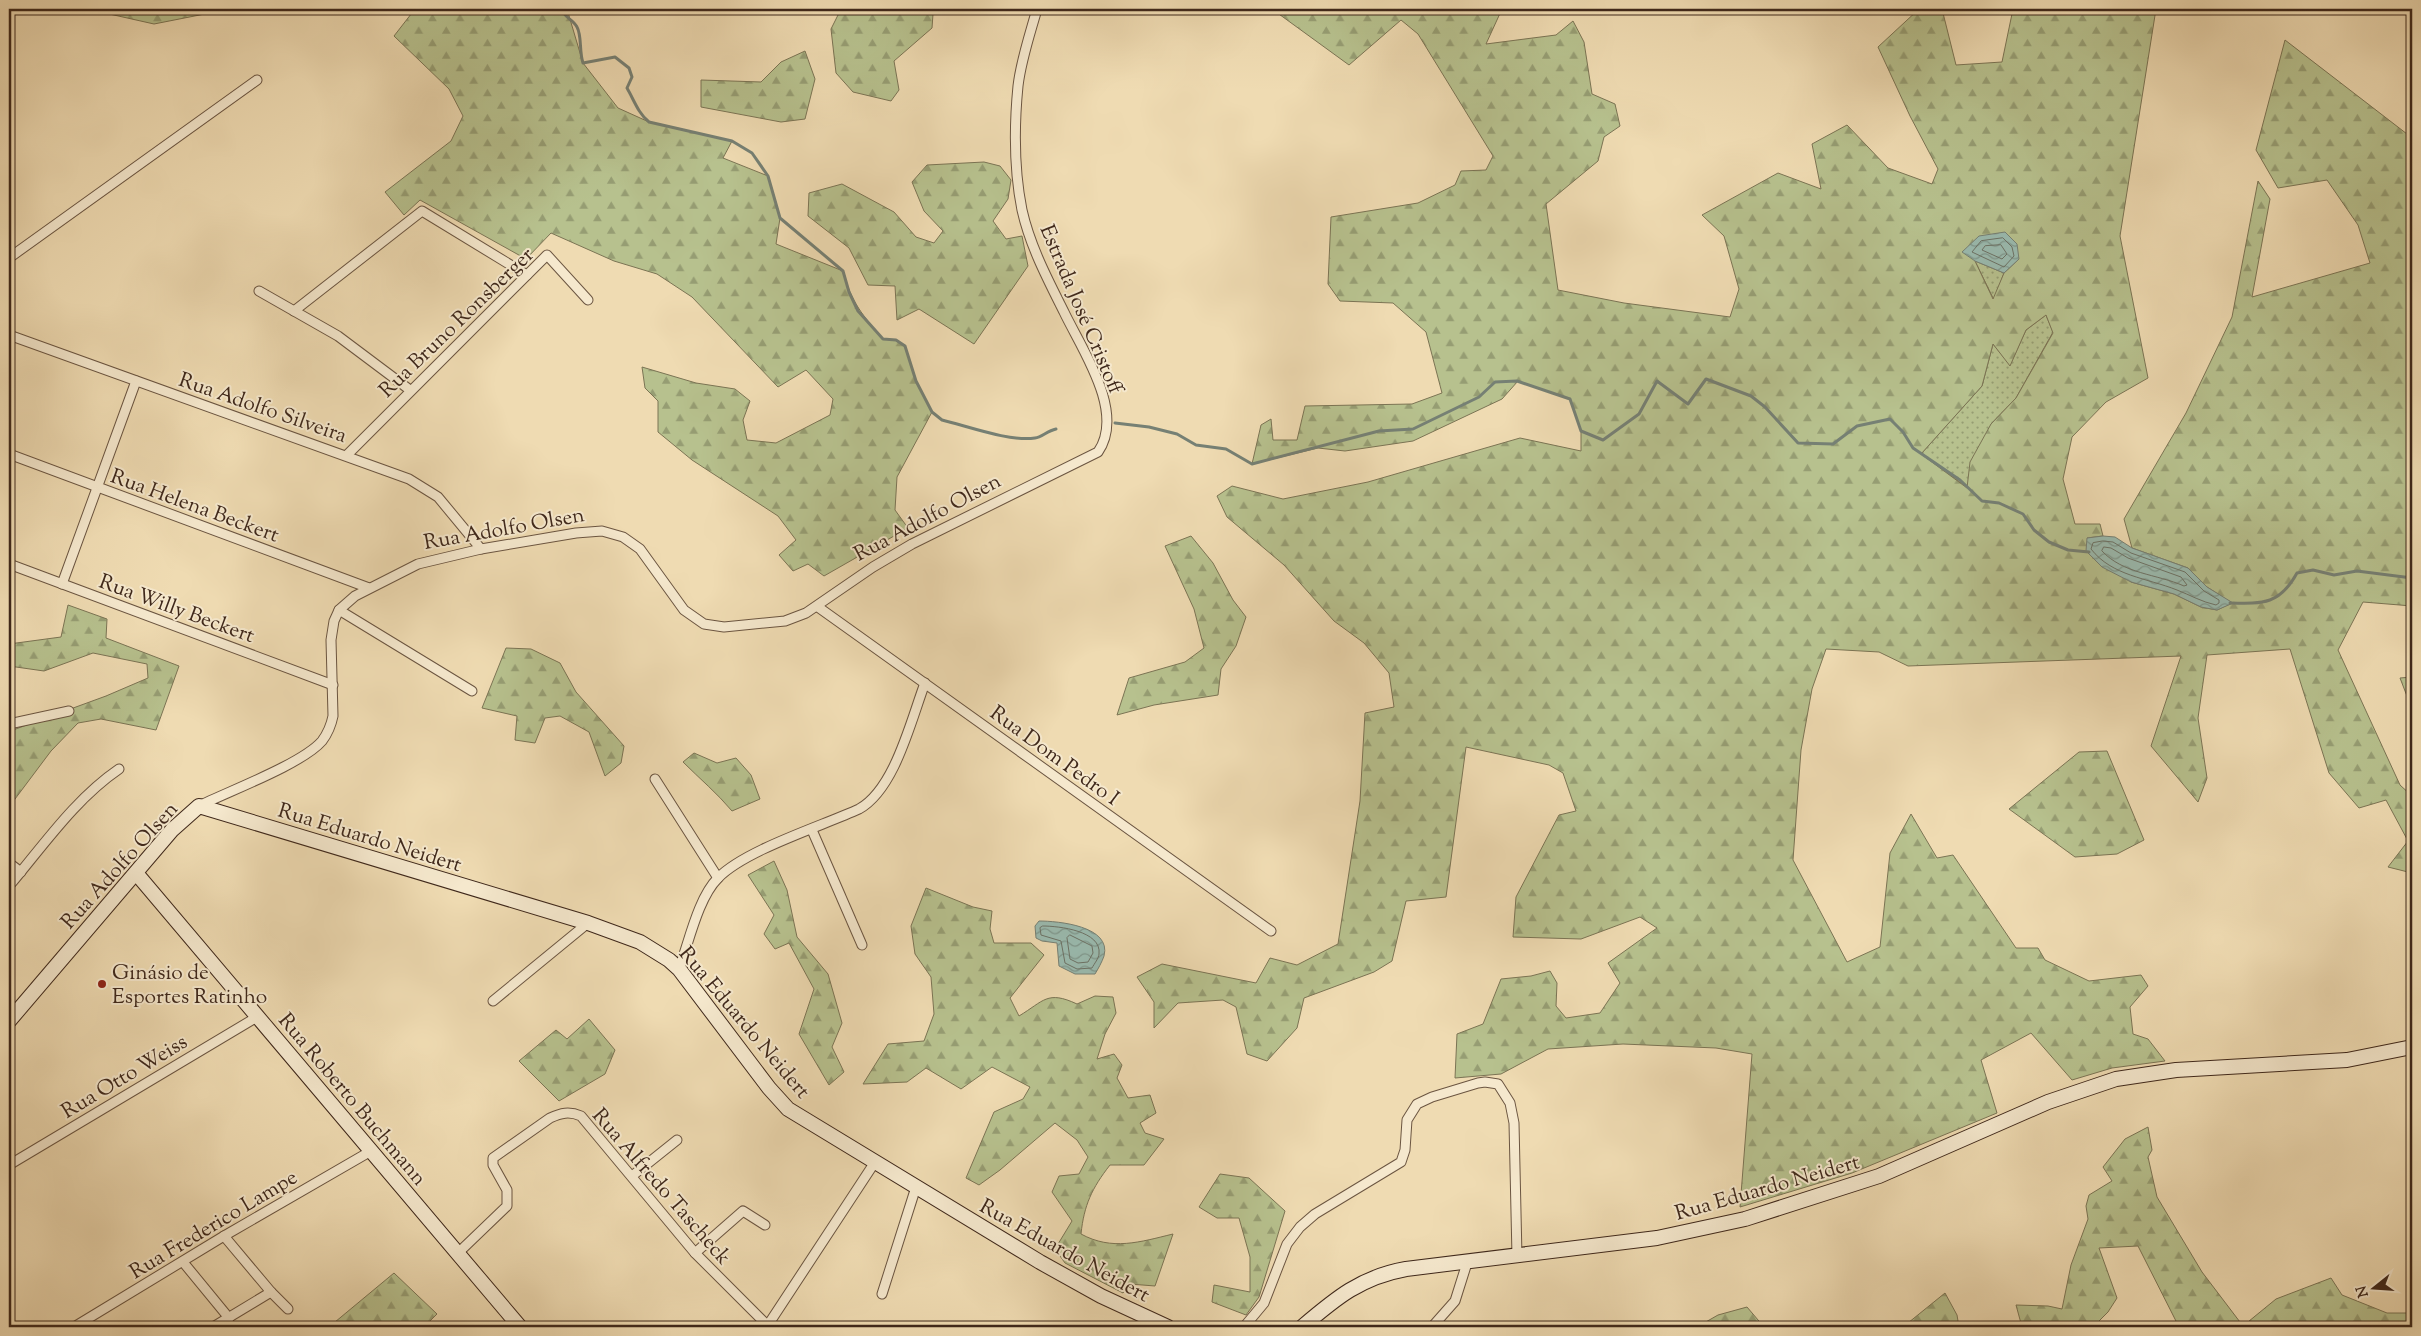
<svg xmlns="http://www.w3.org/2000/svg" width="2421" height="1336" font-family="'Sorts Mill Goudy',serif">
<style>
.green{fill:url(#green-dots);stroke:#7b7454}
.forest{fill:url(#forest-firs);stroke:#7b7454;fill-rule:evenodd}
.water{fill:url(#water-waves);stroke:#768074}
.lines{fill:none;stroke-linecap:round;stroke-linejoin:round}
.shore{stroke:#6c7266;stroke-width:1}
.stream{stroke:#768074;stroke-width:3}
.street-casing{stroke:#6b5541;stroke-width:11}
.secondary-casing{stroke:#3f281b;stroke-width:16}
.street{stroke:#f5e8cd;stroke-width:9}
.secondary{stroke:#f5e8cd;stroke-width:14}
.poi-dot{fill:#8f2418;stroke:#f5e8cd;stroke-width:2}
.labels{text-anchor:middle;stroke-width:4;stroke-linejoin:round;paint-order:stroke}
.street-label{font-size:21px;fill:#3f281b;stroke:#f5e8cd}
.poi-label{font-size:21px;fill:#3f281b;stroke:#f5e8cd;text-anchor:start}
</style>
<defs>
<pattern id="green-dots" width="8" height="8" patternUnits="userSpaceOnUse" patternTransform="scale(1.25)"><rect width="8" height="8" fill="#b7c18e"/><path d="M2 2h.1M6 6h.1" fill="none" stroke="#969d73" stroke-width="1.8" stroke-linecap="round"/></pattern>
<pattern id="forest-firs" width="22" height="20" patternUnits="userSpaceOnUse" patternTransform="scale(1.25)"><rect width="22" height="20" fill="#b7c18e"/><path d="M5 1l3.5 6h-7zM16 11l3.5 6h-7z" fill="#969d73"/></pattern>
<pattern id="water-waves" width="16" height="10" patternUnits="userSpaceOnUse" patternTransform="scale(1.25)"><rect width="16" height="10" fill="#9abbb0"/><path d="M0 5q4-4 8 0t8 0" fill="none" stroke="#7f988e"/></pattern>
</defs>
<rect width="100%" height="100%" fill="#efdbb2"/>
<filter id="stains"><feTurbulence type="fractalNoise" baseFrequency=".004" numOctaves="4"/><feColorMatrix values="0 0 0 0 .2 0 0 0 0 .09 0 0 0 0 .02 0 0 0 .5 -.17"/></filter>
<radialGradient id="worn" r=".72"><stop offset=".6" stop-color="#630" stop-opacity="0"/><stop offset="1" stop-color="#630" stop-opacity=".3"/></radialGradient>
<!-- green -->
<g class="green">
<path d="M 1975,261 L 2004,273 L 1994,300 Z"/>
<path d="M 2046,315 L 2053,332 L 2016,398 L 1991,424 L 1968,488 L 1921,454 L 1982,386 L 1993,344 L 2010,365 L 2026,330 Z"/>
</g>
<!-- forest -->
<g class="forest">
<path d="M 104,9 L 230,9 L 154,24 L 105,13 Z"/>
<path d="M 415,9 L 567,9 L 583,63 L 618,108 L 649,122 L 732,141 L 723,158 L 768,176 L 780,218 L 776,244 L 843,271 C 851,302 863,316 883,339 L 896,340 L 905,346 L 916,381 L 932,412 L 897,477 L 895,510 L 908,528 L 824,576 L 808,564 L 793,571 L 779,555 L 796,540 L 778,516 L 692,460 L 658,432 L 658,401 L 645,388 L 642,367 L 696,383 L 735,389 L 750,401 L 743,420 L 747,440 L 776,443 L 830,415 L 833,399 L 806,370 L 778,387 L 692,297 L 657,274 L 614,261 L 551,233 L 526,259 L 420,200 L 404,215 L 385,192 L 451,141 L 463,116 L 449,89 L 394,36 Z"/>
<path d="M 841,9 L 930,9 L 933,14 L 932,28 L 894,61 L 899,90 L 891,101 L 853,92 L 836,73 L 831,29 Z"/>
<path d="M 1272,9 L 1502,9 L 1486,44 L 1556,35 L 1573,21 L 1584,42 L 1592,94 L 1615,104 L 1620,126 L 1604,137 L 1598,161 L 1546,204 L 1558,290 L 1624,303 L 1730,317 L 1739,289 L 1724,236 L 1702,215 L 1778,173 L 1821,189 L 1812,144 L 1847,125 L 1888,168 L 1932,184 L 1938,169 L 1910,116 L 1878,47 L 1919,9 L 1942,9 L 1956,65 L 2002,62 L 2013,9 L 2156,9 L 2120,236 L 2148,378 L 2106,402 L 2072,437 L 2063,479 L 2075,524 L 2100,524 L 2103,536 L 2087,538 L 2131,582 L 2174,594 L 2201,607 L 2217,610 L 2232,603 L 2207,587 L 2188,568 L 2132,548 L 2124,519 L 2186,413 L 2232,317 L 2258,181 L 2270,199 L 2252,297 L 2370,263 L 2358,225 L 2327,180 L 2278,188 L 2256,150 L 2285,40 L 2407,134 L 2412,140 L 2412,606 L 2363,602 L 2338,650 L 2400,785 L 2412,796 L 2412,873 L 2388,867 L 2408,841 L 2386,800 L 2359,808 L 2329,773 L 2290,649 L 2207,655 L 2198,718 L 2207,778 L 2198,802 L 2151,746 L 2181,656 L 1908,666 L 1879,652 L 1826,649 L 1812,689 L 1801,750 L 1793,860 L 1847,962 L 1880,947 L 1890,853 L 1911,814 L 1937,858 L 1953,855 L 2016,948 L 2038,948 L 2045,960 L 2089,981 L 2141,975 L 2148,986 L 2130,1007 L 2133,1034 L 2148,1039 L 2165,1061 L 2112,1068 L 2072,1080 L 2031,1033 L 1981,1060 L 1997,1113 L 1852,1173 L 1740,1207 L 1752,1054 L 1716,1048 L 1623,1044 L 1548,1049 L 1501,1074 L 1455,1078 L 1457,1034 L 1483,1024 L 1501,979 L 1531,976 L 1550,971 L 1557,983 L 1556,1006 L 1566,1018 L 1600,1013 L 1620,983 L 1608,963 L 1657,928 L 1640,917 L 1581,939 L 1513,937 L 1516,897 L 1559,815 L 1576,811 L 1563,773 L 1549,765 L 1466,747 L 1446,897 L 1406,901 L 1392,961 L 1374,972 L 1304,998 L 1297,1028 L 1267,1061 L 1247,1054 L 1236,1007 L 1223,1000 L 1178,1003 L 1154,1028 L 1154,1002 L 1137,977 L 1162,964 L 1256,983 L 1270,958 L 1297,965 L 1338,944 L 1360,801 L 1365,713 L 1394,707 L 1389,673 L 1364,643 L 1334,621 L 1284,565 L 1227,517 L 1217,496 L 1232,486 L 1283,499 L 1368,482 L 1520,438 L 1581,451 L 1581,431 L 1570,399 L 1518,381 L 1502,399 L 1413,441 L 1345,451 L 1318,448 L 1252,464 L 1261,425 L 1271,419 L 1273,440 L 1297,440 L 1305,406 L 1412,404 L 1442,393 L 1426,332 L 1393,303 L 1340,301 L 1328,284 L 1331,217 L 1418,203 L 1455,185 L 1461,171 L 1486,170 L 1493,156 L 1418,34 L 1401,20 L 1349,65 ZM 2019,259 L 2004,273 L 1993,299 L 1975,261 ZM 2046,315 L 2053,333 L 2016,398 L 1991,424 L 1970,462 L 1967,488 L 1921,454 L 1982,386 L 1993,344 L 2010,366 L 2026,330 Z"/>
<path d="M 805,51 L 815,79 L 805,119 L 781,122 L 701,107 L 701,80 L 761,82 L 781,62 Z"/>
<path d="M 984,162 L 1000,166 L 1011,180 L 1008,199 L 993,221 L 1006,239 L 1022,236 L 1028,266 L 974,344 L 919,309 L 897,320 L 895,286 L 868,285 L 849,248 L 808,216 L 809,193 L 842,184 L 894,212 L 916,237 L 934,243 L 943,231 L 924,211 L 912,182 L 927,165 Z"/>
<path d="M 1191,536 L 1213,563 L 1233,600 L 1246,617 L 1236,646 L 1221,669 L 1218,695 L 1154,705 L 1117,715 L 1129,678 L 1185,662 L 1204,648 L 1194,609 L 1165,546 Z"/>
<path d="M 68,605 L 107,619 L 106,638 L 179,666 L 156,730 L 101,719 L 78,723 L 51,751 L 9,807 L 9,736 L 13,730 L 106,696 L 148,678 L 147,664 L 93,653 L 44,671 L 9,666 L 9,644 L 61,637 Z"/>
<path d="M 506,648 L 531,649 L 560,663 L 576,692 L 624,746 L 621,763 L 605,776 L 589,732 L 560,716 L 545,718 L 535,743 L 515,740 L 517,716 L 482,708 Z"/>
<path d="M 2412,677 L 2412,709 L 2400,678 Z"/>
<path d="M 2107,751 L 2144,840 L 2117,854 L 2075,857 L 2009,809 L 2079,752 Z"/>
<path d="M 694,753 L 717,763 L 736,758 L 751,775 L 760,799 L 732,811 C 717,793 700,779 683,762 Z"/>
<path d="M 774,861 L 787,890 L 797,937 L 828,974 L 842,1023 L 832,1047 L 844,1072 L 829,1085 L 799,1034 L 814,989 L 789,943 L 775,949 L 764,934 L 774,915 L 748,875 Z"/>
<path d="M 926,888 L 973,907 L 992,911 L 990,929 L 994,943 L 1031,943 L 1044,955 L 1010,998 L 1019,1016 C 1044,1001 1047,990 1077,1004 L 1095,996 L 1113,997 L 1116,1013 L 1105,1034 L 1097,1059 L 1114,1054 L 1122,1065 L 1117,1078 L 1128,1098 L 1150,1095 L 1156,1113 L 1140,1123 L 1145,1133 L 1164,1139 L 1144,1165 L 1110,1165 C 1092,1188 1084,1205 1081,1234 C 1112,1251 1140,1242 1173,1234 L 1155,1286 L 1130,1284 L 1123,1293 L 1065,1263 L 1055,1249 L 1072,1221 L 1052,1192 L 1059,1176 L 1079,1174 L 1088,1157 L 1077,1140 L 1055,1123 L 1000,1170 L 979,1185 L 966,1178 L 994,1112 L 1023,1099 L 1030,1087 L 992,1067 L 961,1089 L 926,1068 L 907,1082 L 863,1084 L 888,1044 L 924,1041 L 934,1014 L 931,977 L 915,954 L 911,926 Z"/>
<path d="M 589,1019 L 615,1050 L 605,1074 L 559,1101 L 519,1061 L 556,1030 L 567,1039 Z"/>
<path d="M 2148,1127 L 2152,1150 L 2148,1157 L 2157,1197 L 2202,1272 L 2243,1326 L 2276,1299 L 2331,1278 L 2342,1295 L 2387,1313 L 2412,1313 L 2412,1327 L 2179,1327 L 2138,1246 L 2099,1248 L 2117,1298 L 2108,1312 L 2093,1327 L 2022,1327 L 2016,1305 L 2048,1306 L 2062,1309 L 2071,1265 L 2088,1219 L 2086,1206 L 2089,1195 L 2112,1181 L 2103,1167 L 2125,1139 Z"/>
<path d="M 1220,1174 L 1249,1178 L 1285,1211 L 1259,1297 L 1246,1315 L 1212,1302 L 1214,1285 L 1250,1292 L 1250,1257 L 1239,1218 L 1217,1218 L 1199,1207 Z"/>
<path d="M 394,1273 L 437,1314 L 424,1327 L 329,1327 Z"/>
<path d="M 1945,1293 L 1957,1315 L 1959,1327 L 1903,1327 Z"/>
<path d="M 1747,1307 L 1764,1327 L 1697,1327 L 1718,1315 Z"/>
</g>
<!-- water -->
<g class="water">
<path d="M 2005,232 L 2017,244 L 2019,259 L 2004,273 L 1975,261 L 1962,252 L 1979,236 Z"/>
<path d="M 2103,536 L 2115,537 L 2132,548 L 2188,568 L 2207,587 L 2233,603 L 2217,610 L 2201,607 L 2174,594 L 2131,582 L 2102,567 L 2086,551 L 2087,538 Z"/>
<path d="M 1039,921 C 1058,921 1112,926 1104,956 C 1102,962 1098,969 1095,974 L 1075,974 L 1059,966 L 1057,943 L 1042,941 L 1036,938 L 1035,926 Z"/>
</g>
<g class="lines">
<!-- shore -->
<g class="shore">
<path d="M 2003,238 L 2012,247 L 2014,256 L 2004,267 L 1972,252 L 1981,241 Z"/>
<path d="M 2001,245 L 2007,254 L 2002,259 L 1982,250 L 1985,246 Z"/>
<path d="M 2103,541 L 2113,542 L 2131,553 L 2185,572 L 2204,591 L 2219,600 L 2219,603 L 2216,605 C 2202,602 2190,595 2177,590 C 2147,578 2112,576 2091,549 L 2093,543 Z"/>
<path d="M 2104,547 L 2111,548 L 2128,558 L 2181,577 L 2187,585 L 2184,586 C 2157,574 2123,574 2102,551 Z"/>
<path d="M 1043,926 C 1059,926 1102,931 1099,954 C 1099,958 1094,964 1092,968 L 1077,969 L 1065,963 L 1061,941 L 1041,935 L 1040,928 Z"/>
<path d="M 1070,935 L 1092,946 L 1093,953 L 1088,962 L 1078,963 L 1070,959 L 1067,938 Z"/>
</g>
<!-- stream -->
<g class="stream">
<path d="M 562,9 C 564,18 573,19 577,27 C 582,36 579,51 583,63 L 615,57 L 629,68 L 632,77 L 627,88 C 634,100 638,113 649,122 L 732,141 L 752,153 L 768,176 L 780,218 L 843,271 L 849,292 L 858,311 L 883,339 L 896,340 L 905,346 L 916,381 L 932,412 L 942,420 C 967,426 1010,442 1035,438 C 1042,437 1047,431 1056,429"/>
<path d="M 1115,423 L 1149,427 L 1177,434 L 1196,445 L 1226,449 L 1252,464 L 1379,431 L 1413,429 L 1479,397 L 1495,382 L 1517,381 L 1570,399 L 1581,431 L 1603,440 L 1639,414 L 1657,381 L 1688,404 L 1706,379 L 1751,396 L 1765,407 L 1798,443 L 1833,444 L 1857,426 L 1890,419 L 1903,432 L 1913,448 L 1960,480 L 1982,501 L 1999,503 L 2023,514 L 2034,530 L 2049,542 L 2068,550 L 2089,552"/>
<path d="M 2230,603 C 2264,604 2280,604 2297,573 L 2313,570 L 2334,575 L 2357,571 L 2412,578"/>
</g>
<defs>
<g id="street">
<path d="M 9,258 L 257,80"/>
<path d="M 259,291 L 338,336 L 410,390"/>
<path d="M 294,311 L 422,211 L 527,275"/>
<path d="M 9,335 L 409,479 L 438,497 L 481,549"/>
<path d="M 9,454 L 369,588"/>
<path d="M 347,455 L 547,255 L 588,300"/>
<path d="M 9,564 L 333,685"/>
<path d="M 62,584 L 136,381"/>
<path d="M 818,607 L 1271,931"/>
<path d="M 339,610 L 472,691"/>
<path d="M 9,724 L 69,711"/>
<path d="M 655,779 L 718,878"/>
<path d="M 199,806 C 229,791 302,764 322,741 C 328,733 331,726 333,716 L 331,640 L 334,621 L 339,610 L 355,596 L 418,564 L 481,549 L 576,533 L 602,531 L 623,537 L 640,549 L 684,610 L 704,624 L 724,627 L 785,621 L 806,613 L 873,567 L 912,544 L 1098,452 C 1126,412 1081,348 1064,312 C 1048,280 1030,246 1022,210 C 1014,170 1014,127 1018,86 C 1021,60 1030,34 1037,9"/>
<path d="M 812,830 L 862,945"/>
<path d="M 9,863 L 21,872"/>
<path d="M 9,886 C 43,846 75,799 119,769"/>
<path d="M 679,969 C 689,942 698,898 718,878 C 745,850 822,826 859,809 C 895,789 911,720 925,683"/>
<path d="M 493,1001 L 588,923"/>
<path d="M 9,1165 L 257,1017"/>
<path d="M 632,1176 L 677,1140"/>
<path d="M 695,1253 L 743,1211 L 765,1225"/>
<path d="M 457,1254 L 507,1206 L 507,1190 L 493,1165 L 493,1158 L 550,1118 C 561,1113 569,1111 581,1116 L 695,1253 L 769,1327"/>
<path d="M 183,1262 L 229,1318"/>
<path d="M 271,1292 L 288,1309"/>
<path d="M 882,1294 L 916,1187"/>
<path d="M 768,1325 L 875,1162"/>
<path d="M 74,1327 L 224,1236 L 371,1151"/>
<path d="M 213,1327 L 271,1292 L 224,1236"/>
<path d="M 1244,1327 L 1264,1303 L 1287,1244 L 1300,1227 L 1315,1214 L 1401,1162 L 1405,1150 L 1407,1120 L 1417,1104 L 1432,1097 L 1478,1083 L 1485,1082 L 1498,1084 L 1510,1103 L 1514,1123 L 1517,1257"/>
<path d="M 1432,1327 L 1455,1301 L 1467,1263"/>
</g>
<g id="secondary">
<path d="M 136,873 L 520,1327"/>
<path d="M 9,1021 L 172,830 L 199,806 L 588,923 L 640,942 L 669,960 L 679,969 L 769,1088 L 788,1109 L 1040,1262 L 1101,1296 L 1168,1327"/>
<path d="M 1302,1327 C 1336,1298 1361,1277 1406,1269 L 1657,1238 L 1745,1219 L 1879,1176 L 2048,1102 L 2116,1079 L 2176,1070 L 2347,1060 L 2412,1047"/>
</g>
</defs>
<!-- street casing -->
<use href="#street" class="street-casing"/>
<!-- secondary casing -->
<use href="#secondary" class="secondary-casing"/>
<!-- street -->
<use href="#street" class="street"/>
<!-- secondary -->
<use href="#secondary" class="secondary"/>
</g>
<!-- markers -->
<circle class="poi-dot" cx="102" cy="984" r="5"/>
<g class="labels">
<!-- street labels -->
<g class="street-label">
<text transform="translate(1082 309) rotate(67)" y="7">Estrada José Cristoff</text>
<text transform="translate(456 322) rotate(-44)" y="7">Rua Bruno Ronsberger</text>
<text transform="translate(263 407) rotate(19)" y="7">Rua Adolfo Silveira</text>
<text transform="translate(195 505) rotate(20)" y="7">Rua Helena Beckert</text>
<text transform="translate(927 517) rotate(-28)" y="7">Rua Adolfo Olsen</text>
<text transform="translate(504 528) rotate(-10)" y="7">Rua Adolfo Olsen</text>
<text transform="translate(177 608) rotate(20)" y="7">Rua Willy Beckert</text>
<text transform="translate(1055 755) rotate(36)" y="7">Rua Dom Pedro I</text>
<text transform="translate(370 837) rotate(17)" y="7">Rua Eduardo Neidert</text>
<text transform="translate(119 865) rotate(-48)" y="7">Rua Adolfo Olsen</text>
<text transform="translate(745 1022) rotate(50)" y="7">Rua Eduardo Neidert</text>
<text transform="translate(124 1076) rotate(-31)" y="7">Rua Otto Weiss</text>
<text transform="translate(353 1099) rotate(50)" y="7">Rua Roberto Buchmann</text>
<text transform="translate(662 1186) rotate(49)" y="7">Rua Alfredo Tascheck</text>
<text transform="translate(1767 1187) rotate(-16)" y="7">Rua Eduardo Neidert</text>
<text transform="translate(213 1224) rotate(-31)" y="7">Rua Frederico Lampe</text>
<text transform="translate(1065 1250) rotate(29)" y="7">Rua Eduardo Neidert</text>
</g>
<!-- poi labels -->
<g class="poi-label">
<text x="112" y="979">Ginásio de<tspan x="112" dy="24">Esportes Ratinho</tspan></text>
</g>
</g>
<!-- margin -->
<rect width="2421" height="1336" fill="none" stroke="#efdbb2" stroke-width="30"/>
<rect x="10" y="10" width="2401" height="1316" fill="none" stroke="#3f281b" stroke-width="2.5"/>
<rect x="15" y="15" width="2391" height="1306" fill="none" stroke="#3f281b"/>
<!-- north arrow -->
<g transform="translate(2374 1288) rotate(253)" stroke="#f5e8cd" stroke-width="4" paint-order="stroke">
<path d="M0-4L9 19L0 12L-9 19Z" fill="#3f281b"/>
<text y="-8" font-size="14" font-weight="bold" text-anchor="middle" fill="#3f281b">N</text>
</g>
<rect width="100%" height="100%" filter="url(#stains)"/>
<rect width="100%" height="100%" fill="url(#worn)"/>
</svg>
